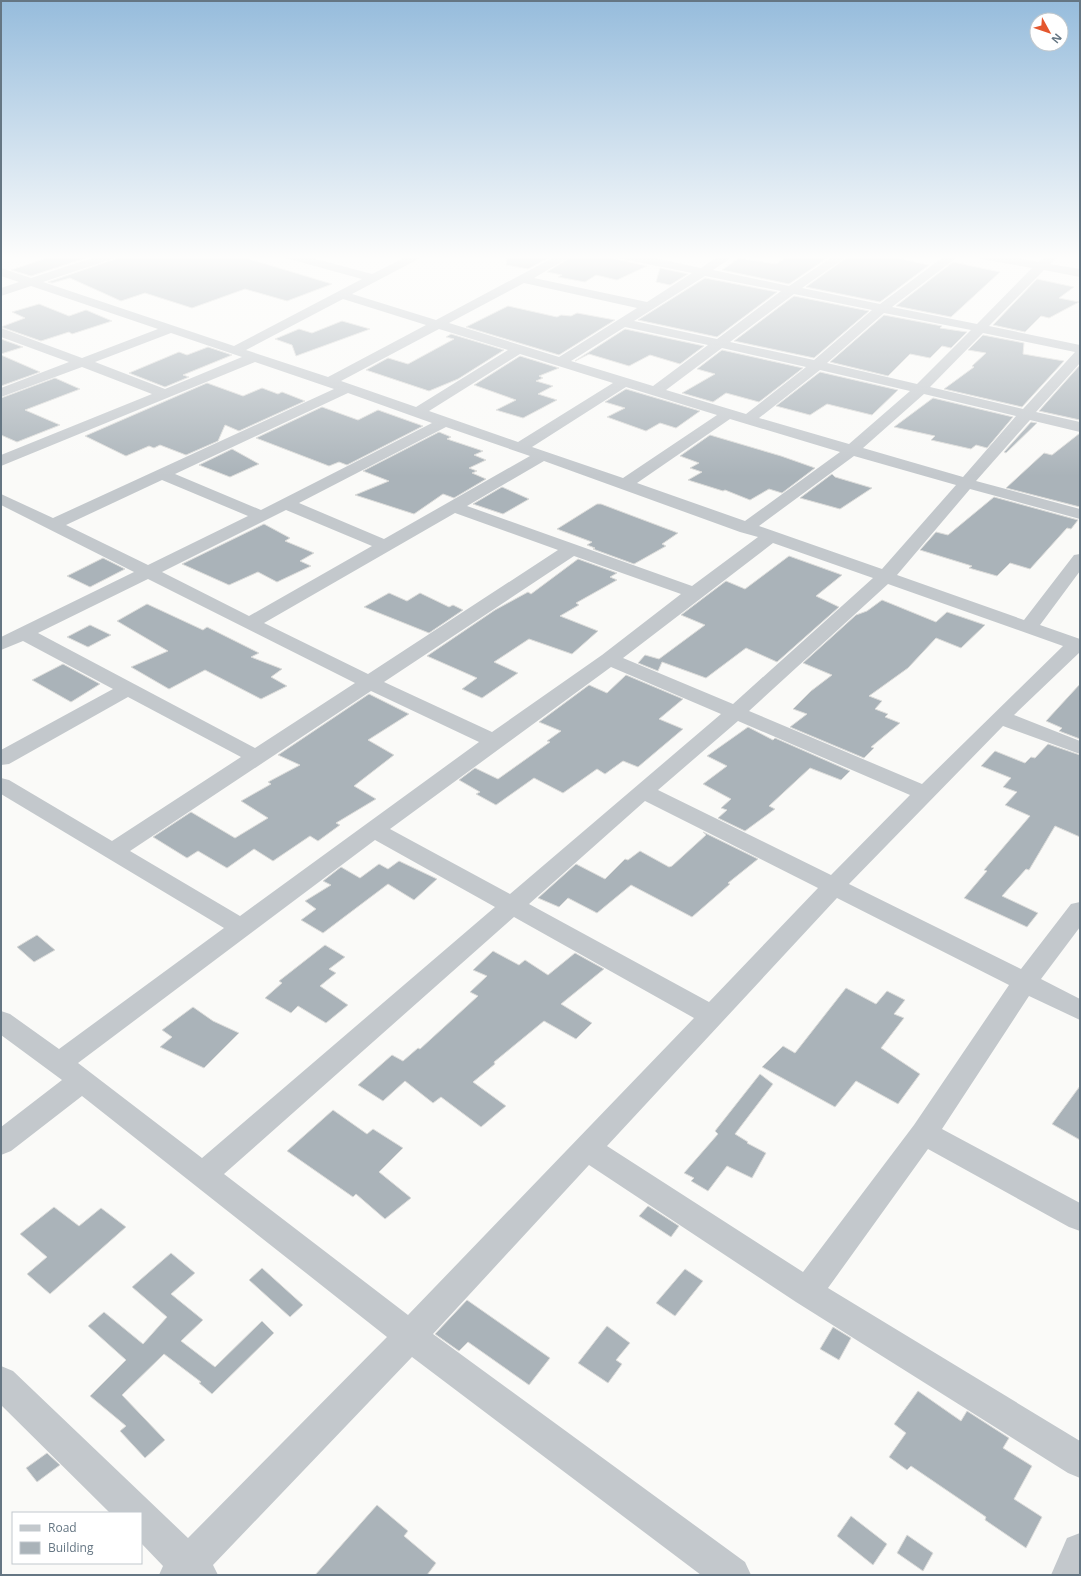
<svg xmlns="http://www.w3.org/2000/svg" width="1081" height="1576" font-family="'Open Sans',sans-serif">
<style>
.building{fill:#aab3b9;stroke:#dcdcda}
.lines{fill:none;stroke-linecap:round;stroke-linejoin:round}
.minor{fill:#c3c8cc;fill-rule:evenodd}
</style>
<rect width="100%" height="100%" fill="#fafaf8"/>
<!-- building -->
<g class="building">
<path d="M 56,255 L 95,255 L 31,276 L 11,270 Z"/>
<path d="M 121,255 L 236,255 L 332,284 L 287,301 L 245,289 L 192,308 L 145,293 L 121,301 L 70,278 L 52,283 L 48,282 L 118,258 Z"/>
<path d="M 507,255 L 554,255 L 528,269 L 506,265 Z"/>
<path d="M 574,255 L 598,255 L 647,266 L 617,280 L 596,275 L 585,282 L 558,277 L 562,275 L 547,272 Z"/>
<path d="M 790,255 L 832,255 L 789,284 L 722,270 L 739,258 L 776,264 Z"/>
<path d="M 850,255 L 884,255 L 929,265 L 880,302 L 806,287 Z"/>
<path d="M 953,262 L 1000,272 L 951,317 L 896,306 Z"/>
<path d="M 660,268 L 688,274 L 670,285 L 656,282 Z"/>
<path d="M 705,278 L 777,292 L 717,337 L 638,320 Z"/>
<path d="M 1037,279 L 1074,287 L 1059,298 L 1079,302 L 1049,318 L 1041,316 L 1025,332 L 993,325 Z"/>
<path d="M 794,296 L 869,311 L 814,358 L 734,341 Z"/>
<path d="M 39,304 L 69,316 L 86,310 L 112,321 L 72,334 L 69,332 L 41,341 L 1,327 L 25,318 L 12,312 Z"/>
<path d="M 508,306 L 557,317 L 561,315 L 571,316 L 577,313 L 615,320 L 559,355 L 466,327 Z"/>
<path d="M 884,315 L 942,326 L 940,328 L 967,332 L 951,348 L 942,346 L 930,358 L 910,354 L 888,376 L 830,362 Z"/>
<path d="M 342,321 L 370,329 L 296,356 L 292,345 L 275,339 L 299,329 L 312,333 Z"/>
<path d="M 625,329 L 704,346 L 680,364 L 650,355 L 629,366 L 589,354 L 575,361 Z"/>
<path d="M 451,334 L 504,350 L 458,379 L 429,391 L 366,370 L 388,358 L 408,364 L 454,339 L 446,337 Z"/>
<path d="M 983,335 L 1024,343 L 1023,354 L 1064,361 L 1022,407 L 944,389 L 974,367 L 972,366 L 986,353 L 968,350 Z"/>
<path d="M 1,339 L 23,347 L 1,354 Z"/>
<path d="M 208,347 L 232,355 L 183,375 L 189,377 L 165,387 L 129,373 L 179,352 L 187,355 Z"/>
<path d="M 722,350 L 803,368 L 759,402 L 726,393 L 713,402 L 682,393 L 715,374 L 697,369 Z"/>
<path d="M 1,355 L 40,372 L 1,386 Z"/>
<path d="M 520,356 L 559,368 L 539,376 L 543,378 L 536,381 L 553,386 L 538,394 L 557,400 L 523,418 L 496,410 L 516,400 L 474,385 Z"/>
<path d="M 1080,365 L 1080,420 L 1039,411 Z"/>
<path d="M 820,372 L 898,390 L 872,415 L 827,404 L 810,415 L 776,406 Z"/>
<path d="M 55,378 L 80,389 L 25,410 L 60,425 L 17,442 L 1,435 L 1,398 Z"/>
<path d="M 207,383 L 243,396 L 262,388 L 278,394 L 282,392 L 305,401 L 239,431 L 225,425 L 218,441 L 186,455 L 160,445 L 154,448 L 149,446 L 126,456 L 85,436 Z"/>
<path d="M 626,389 L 700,411 L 676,428 L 660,423 L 646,431 L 607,417 L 625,408 L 605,402 Z"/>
<path d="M 933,398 L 1013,417 L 987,448 L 976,445 L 971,449 L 931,440 L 935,436 L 894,427 Z"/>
<path d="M 322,407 L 358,420 L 378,410 L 423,426 L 347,465 L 339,462 L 329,466 L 256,438 Z"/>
<path d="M 1031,422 L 1037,423 L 1006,453 L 1004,452 Z"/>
<path d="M 439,432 L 451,437 L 447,439 L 483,451 L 474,455 L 486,460 L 469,468 L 477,471 L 472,473 L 486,479 L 454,498 L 443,494 L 414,514 L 355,495 L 389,481 L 363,471 Z"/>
<path d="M 1080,433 L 1080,507 L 1006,488 L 1044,453 L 1052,455 Z"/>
<path d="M 710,435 L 781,456 L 815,468 L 782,493 L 769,489 L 750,500 L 725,490 L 723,491 L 688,480 L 702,472 L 690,468 L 699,463 L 680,456 Z"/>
<path d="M 232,449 L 259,464 L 230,477 L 199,465 Z"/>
<path d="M 832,474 L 835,477 L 872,488 L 840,509 L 800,498 Z"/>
<path d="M 502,487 L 529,499 L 503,514 L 473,504 Z"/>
<path d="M 994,497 L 1078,520 L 1071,529 L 1067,528 L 1030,569 L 1010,563 L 997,576 L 969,568 L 972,566 L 920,550 L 936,532 L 948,535 Z"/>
<path d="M 597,504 L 601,504 L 678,533 L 662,544 L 666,546 L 634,564 L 593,549 L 595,548 L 587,545 L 592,542 L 557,529 Z"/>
<path d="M 264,524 L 290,538 L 285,541 L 314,553 L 300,561 L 311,566 L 277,582 L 258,572 L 229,585 L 182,564 Z"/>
<path d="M 789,556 L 842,575 L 816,596 L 839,607 L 777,662 L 746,648 L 706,678 L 662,662 L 658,671 L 638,663 L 645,655 L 659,659 L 705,625 L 681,615 L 726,581 L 745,589 Z"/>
<path d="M 103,558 L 125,569 L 90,587 L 67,576 Z"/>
<path d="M 578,559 L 617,573 L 610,577 L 617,580 L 576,603 L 579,605 L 560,616 L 598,631 L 572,654 L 529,639 L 494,662 L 518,673 L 482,698 L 462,689 L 477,678 L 427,656 L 495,610 L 528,592 L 531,594 Z"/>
<path d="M 389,593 L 407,601 L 420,593 L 449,607 L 453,605 L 463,610 L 429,633 L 364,607 Z"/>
<path d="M 882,600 L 936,622 L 947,612 L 985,625 L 961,648 L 936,638 L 908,668 L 869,696 L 882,701 L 875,709 L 888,714 L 885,717 L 900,723 L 871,747 L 874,748 L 864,758 L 790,727 L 807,714 L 793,709 L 811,691 L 832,675 L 803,663 L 856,615 L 867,611 Z"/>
<path d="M 147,604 L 203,630 L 207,627 L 259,653 L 251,657 L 282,669 L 271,677 L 287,686 L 261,699 L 205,670 L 169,689 L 131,667 L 168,651 L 117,621 Z"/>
<path d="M 90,625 L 111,635 L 88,647 L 67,637 Z"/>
<path d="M 63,664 L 100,684 L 71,702 L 32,680 Z"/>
<path d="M 626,675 L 683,699 L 659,719 L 683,729 L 638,767 L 623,761 L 605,774 L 597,769 L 563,793 L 534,778 L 496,805 L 476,794 L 480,792 L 459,780 L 475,768 L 498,779 L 550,742 L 547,741 L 561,731 L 539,722 L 589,685 L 607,693 Z"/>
<path d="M 1080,684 L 1080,739 L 1059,731 L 1062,728 L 1046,721 Z"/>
<path d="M 369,694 L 409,714 L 368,740 L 394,755 L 354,786 L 376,799 L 336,823 L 340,825 L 318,841 L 310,836 L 273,861 L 254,849 L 227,868 L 198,851 L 187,858 L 153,837 L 191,812 L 235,838 L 268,818 L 241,801 L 271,784 L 268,782 L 300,765 L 278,755 Z"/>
<path d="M 748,727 L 773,740 L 775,738 L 850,771 L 841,780 L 810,768 L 769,806 L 775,809 L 745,831 L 718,818 L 727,810 L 721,808 L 731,799 L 703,784 L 727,766 L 707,756 Z"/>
<path d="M 1048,744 L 1080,755 L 1080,837 L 1055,826 L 1029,870 L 1026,869 L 1002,896 L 1038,913 L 1027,927 L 964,898 L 987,871 L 984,870 L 1030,816 L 1005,805 L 1017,792 L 1003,787 L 1011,778 L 981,766 L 995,751 L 1025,763 L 1031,757 L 1035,758 Z"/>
<path d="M 703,832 L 758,859 L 728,883 L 730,884 L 692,917 L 631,885 L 597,913 L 568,898 L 559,907 L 538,898 L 576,864 L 605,879 L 625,859 L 628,860 L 640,851 L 669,867 L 672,866 L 706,835 Z"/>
<path d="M 399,861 L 437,879 L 414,900 L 388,884 L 323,933 L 301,920 L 316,909 L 305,901 L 331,885 L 323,881 L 341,867 L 360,878 L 379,864 L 388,869 Z"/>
<path d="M 37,935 L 55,950 L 34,962 L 17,947 Z"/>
<path d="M 325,945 L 345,957 L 329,969 L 336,973 L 320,986 L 348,1005 L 326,1023 L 298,1006 L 291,1013 L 265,998 L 282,983 L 279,981 Z"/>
<path d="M 493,951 L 519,965 L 525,960 L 548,975 L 575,953 L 604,969 L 561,1004 L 592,1023 L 576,1039 L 544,1021 L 494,1062 L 495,1064 L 473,1082 L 506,1106 L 481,1127 L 441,1097 L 433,1103 L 405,1081 L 383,1101 L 358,1085 L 392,1055 L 403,1061 L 418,1048 L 420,1049 L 478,996 L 470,992 L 487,976 L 473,970 Z"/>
<path d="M 846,988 L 876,1004 L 887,991 L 905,1000 L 894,1014 L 904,1018 L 881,1048 L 920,1074 L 898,1104 L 856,1081 L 835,1107 L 762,1067 L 783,1046 L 795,1053 Z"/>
<path d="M 193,1007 L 213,1021 L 239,1033 L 204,1068 L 160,1047 L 172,1037 L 162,1030 Z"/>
<path d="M 760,1074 L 773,1084 L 735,1134 L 748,1142 L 747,1143 L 766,1153 L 752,1178 L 727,1166 L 708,1191 L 691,1181 L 694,1178 L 684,1173 L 718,1134 L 715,1131 Z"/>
<path d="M 1080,1086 L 1080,1140 L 1052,1124 Z"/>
<path d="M 333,1110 L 367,1134 L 373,1129 L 403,1148 L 379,1172 L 411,1198 L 385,1219 L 356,1194 L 353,1197 L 287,1151 Z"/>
<path d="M 648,1206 L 679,1226 L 671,1237 L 639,1216 Z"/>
<path d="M 54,1207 L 79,1226 L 101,1208 L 126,1227 L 50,1294 L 27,1274 L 47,1257 L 20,1234 Z"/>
<path d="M 171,1253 L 195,1273 L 171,1294 L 203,1320 L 181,1341 L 215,1367 L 262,1321 L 274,1333 L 212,1394 L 199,1383 L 201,1382 L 164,1354 L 122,1395 L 165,1440 L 145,1458 L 120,1431 L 126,1426 L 90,1396 L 126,1360 L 88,1326 L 104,1312 L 143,1344 L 167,1317 L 132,1287 Z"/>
<path d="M 262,1268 L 303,1305 L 290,1317 L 249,1280 Z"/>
<path d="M 685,1269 L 703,1281 L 675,1316 L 656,1303 Z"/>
<path d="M 467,1300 L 550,1358 L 529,1385 L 468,1342 L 459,1351 L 435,1334 Z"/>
<path d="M 607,1326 L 630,1343 L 616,1360 L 622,1364 L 608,1383 L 578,1363 Z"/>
<path d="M 833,1327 L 851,1338 L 839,1360 L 820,1349 Z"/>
<path d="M 918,1391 L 961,1421 L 967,1411 L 1009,1438 L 1003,1448 L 1032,1466 L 1014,1499 L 1042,1517 L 1026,1548 L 985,1520 L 986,1517 L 911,1466 L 907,1470 L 889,1457 L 906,1433 L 894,1424 Z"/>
<path d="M 47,1453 L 60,1465 L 37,1482 L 26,1468 Z"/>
<path d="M 377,1505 L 408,1531 L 404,1536 L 436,1563 L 427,1575 L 315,1575 Z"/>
<path d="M 851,1516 L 887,1544 L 873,1565 L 837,1536 Z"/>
<path d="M 907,1535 L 933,1553 L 923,1571 L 897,1553 Z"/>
</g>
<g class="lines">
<!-- minor -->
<g class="minor">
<path d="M 101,255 L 120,255 L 118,257 L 43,282 L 234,346 L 362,279 L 282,257 L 280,255 L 301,255 L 372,274 L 410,255 L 426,255 L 352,294 L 436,320 L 558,255 L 573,255 L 534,278 L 647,302 L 692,273 L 622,259 L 616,255 L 641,255 L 701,268 L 720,255 L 735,255 L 713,270 L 789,286 L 835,255 L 849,255 L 802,288 L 880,304 L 946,255 L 960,255 L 892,307 L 977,324 L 1032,268 L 981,259 L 975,255 L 1002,255 L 1039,262 L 1046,255 L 1060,255 L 1050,264 L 1080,269 L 1080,277 L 1044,270 L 989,326 L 1080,345 L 1080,363 L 1036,412 L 1080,422 L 1080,432 L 1030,420 L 976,481 L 1080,509 L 1080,519 L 970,489 L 897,575 L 1024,620 L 1074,555 L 1080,554 L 1080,571 L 1040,625 L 1080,639 L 1080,652 L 1014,715 L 1080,741 L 1080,754 L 1003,726 L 849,884 L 1021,969 L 1071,904 L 1080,902 L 1080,927 L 1041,979 L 1080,999 L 1080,1020 L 1029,996 L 942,1129 L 1080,1203 L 1080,1231 L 1069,1227 L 928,1149 L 828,1288 L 1080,1441 L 1080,1478 L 1068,1473 L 796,1302 L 589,1165 L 433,1334 L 745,1562 L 751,1575 L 701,1575 L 412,1357 L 213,1565 L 218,1575 L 159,1575 L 163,1566 L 141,1543 L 141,1513 L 110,1513 L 1,1405 L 1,1366 L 13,1371 L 188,1538 L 387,1337 L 82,1096 L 11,1151 L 1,1155 L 1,1127 L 62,1080 L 1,1035 L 1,1011 L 10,1014 L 59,1049 L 224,928 L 1,794 L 1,778 L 9,780 L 112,841 L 241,757 L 128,697 L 9,764 L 1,765 L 1,750 L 113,689 L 23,641 L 1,650 L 1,637 L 134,572 L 1,505 L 1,494 L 53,518 L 334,389 L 255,362 L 1,466 L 1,455 L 152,394 L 82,367 L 1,397 L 1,388 L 69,362 L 1,337 L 1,328 L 82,358 L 158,329 L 31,286 L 1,296 L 1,288 L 19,282 L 1,276 L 1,268 L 31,278 ZM 705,276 L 781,291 L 717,339 L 634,321 ZM 524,283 L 637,308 L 559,357 L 449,323 ZM 794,294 L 872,310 L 814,360 L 730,342 ZM 343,299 L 426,325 L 328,377 L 246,350 ZM 884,313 L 971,330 L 917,384 L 827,363 ZM 625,327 L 708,345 L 653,386 L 571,361 ZM 439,329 L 508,350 L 416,407 L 341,381 ZM 171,333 L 242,357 L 165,389 L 95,362 ZM 983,333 L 1075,352 L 1023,409 L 930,387 ZM 722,348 L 806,367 L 746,414 L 666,390 ZM 520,354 L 613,383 L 518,442 L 429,411 ZM 820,370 L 910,391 L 849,444 L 759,418 ZM 626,387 L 717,415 L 623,478 L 532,447 ZM 348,393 L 432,423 L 261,510 L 175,474 ZM 924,394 L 1016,416 L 963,477 L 863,448 ZM 730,419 L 840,452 L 745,521 L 637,483 ZM 446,427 L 530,456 L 384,539 L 299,503 ZM 854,456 L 956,485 L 882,569 L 759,526 ZM 544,461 L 740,532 L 758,537 L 692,586 L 467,506 ZM 162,480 L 248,516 L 148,565 L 66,525 ZM 286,510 L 372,546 L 249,616 L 162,572 ZM 455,513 L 558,550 L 368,674 L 264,623 ZM 773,543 L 873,578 L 733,704 L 623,658 ZM 574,556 L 681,594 L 602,655 L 492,732 L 384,682 ZM 148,579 L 355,683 L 255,748 L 38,633 ZM 888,584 L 1063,646 L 922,784 L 749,711 ZM 611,667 L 721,714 L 510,894 L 390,829 ZM 371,691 L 479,742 L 240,916 L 130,851 ZM 738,721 L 910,795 L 831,875 L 658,790 ZM 645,801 L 818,888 L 709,1002 L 529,904 ZM 375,840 L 495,907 L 202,1158 L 78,1063 ZM 837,898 L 1009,985 L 914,1125 L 803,1272 L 607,1146 ZM 514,917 L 694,1018 L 408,1315 L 224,1174 Z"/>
<path d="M 1080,1533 L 1080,1575 L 1051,1575 L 1067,1538 Z"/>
</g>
</g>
<!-- sky -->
<linearGradient id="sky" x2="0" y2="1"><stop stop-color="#96bcdc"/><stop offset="0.54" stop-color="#fdfdfc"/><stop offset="1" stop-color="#fdfdfc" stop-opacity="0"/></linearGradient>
<rect width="1081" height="476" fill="url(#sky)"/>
<!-- border -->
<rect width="1081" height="1576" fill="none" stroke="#657683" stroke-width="4"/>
<!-- legend -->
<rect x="12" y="1512" width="130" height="52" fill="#ffffff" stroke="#c1c8cd"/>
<rect x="20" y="1525" width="20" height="6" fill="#c3c8cc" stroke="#c1c8cd"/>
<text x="48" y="1532" font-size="12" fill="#657683">Road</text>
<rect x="20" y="1542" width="20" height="12" fill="#aab3b9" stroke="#c1c8cd"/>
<text x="48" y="1552" font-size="12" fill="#657683">Building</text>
<!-- north arrow -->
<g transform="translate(1049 32) rotate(130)"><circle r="19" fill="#ffffff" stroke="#c1c8cd"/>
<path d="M0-3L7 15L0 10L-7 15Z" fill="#e4572e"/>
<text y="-6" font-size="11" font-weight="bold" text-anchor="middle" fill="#657683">N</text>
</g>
</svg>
